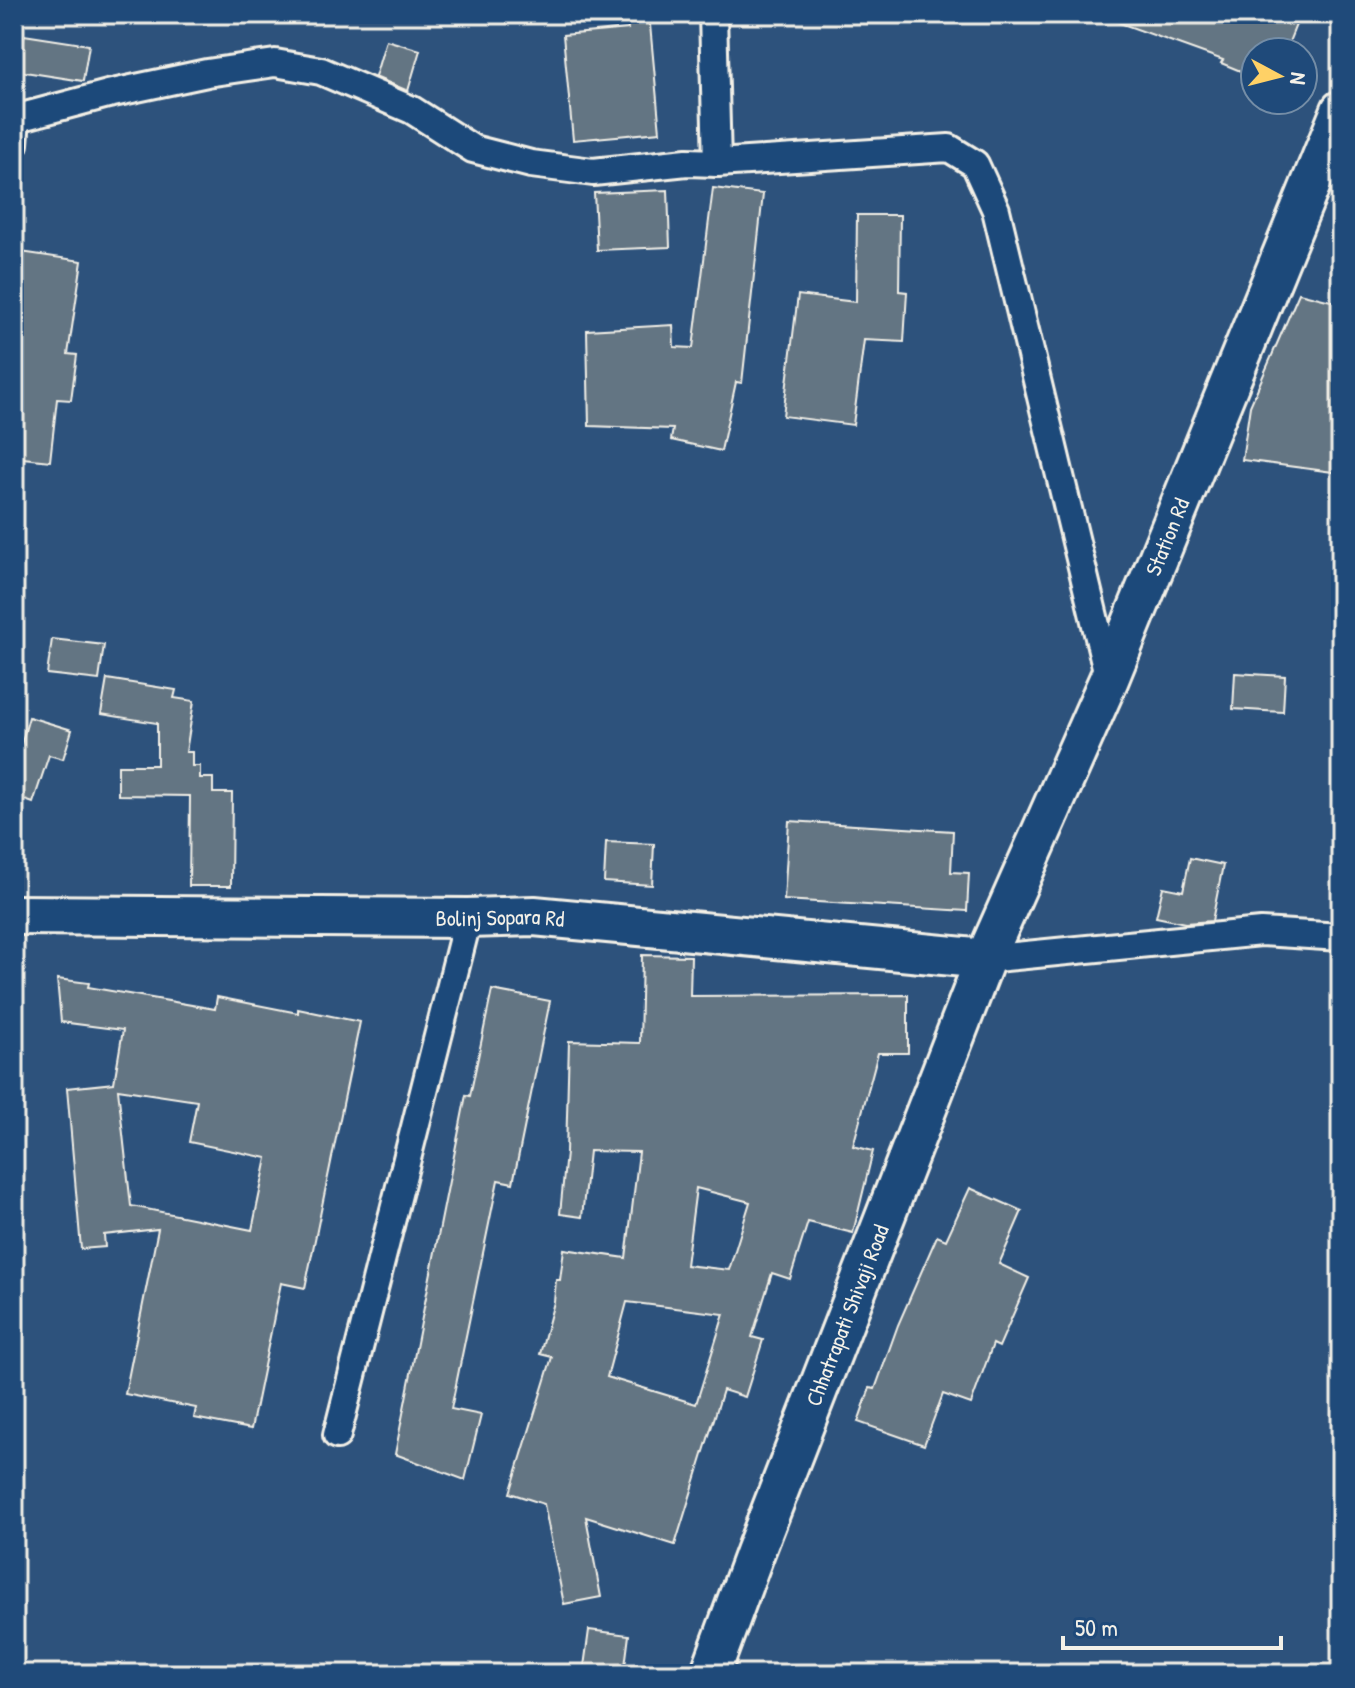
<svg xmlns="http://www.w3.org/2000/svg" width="1355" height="1688" font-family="'Patrick Hand',sans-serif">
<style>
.building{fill:#637483;stroke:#f4f1e8;stroke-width:2;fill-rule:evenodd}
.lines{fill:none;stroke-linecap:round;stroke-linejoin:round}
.street-casing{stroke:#f4f1e8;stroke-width:32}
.secondary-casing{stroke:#f4f1e8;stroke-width:44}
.street{stroke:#1f4a7a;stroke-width:26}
.secondary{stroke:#1f4a7a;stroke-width:38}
.labels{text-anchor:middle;stroke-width:7;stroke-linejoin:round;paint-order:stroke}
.street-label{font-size:22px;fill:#f4f1e8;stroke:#1f4a7a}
</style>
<rect width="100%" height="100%" fill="#2d527c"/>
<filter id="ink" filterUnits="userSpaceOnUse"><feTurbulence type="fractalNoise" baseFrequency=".0125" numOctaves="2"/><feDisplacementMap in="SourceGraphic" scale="16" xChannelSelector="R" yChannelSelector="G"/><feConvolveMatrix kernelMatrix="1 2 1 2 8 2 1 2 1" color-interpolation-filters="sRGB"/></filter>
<g filter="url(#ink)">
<!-- building -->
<g class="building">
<path d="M 626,14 L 649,14 L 660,132 L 573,140 L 563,35 L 628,29 Z"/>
<path d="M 1104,14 L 1276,14 L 1297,22 L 1285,52 L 1255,52 L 1255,77 L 1221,63 L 1223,60 L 1103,17 Z"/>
<path d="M 24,35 L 89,45 L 83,81 L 18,71 Z"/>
<path d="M 386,40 L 420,50 L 408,91 L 375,77 Z"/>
<path d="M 713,188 L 763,194 L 742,383 L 736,382 L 721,451 L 671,440 L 673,429 L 589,426 L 587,330 L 673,325 L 674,347 L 693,348 Z"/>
<path d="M 668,190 L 670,247 L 597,250 L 594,193 Z"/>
<path d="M 857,215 L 900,215 L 899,291 L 907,292 L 904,342 L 864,340 L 853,425 L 783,416 L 798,295 L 856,302 Z"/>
<path d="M 21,252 L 82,261 L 68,354 L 77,355 L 71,400 L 57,399 L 50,461 L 14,457 L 14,295 Z"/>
<path d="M 1299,293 L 1331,301 L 1341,301 L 1341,473 L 1242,460 L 1250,406 Z"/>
<path d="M 52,639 L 104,645 L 99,680 L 47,674 Z"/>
<path d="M 1235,673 L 1285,676 L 1283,712 L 1233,709 Z"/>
<path d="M 107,679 L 176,690 L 174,698 L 194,701 L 186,752 L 192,752 L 192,766 L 200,766 L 200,778 L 213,778 L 213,793 L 232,793 L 231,886 L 189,886 L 190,796 L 118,795 L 118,765 L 157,765 L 157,723 L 101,714 Z"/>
<path d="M 29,717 L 72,730 L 63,759 L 49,755 L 33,803 L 14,796 L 14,754 L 18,755 Z"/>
<path d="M 789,821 L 953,831 L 951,872 L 969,873 L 967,911 L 784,900 Z"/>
<path d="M 606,842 L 654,844 L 652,885 L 604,882 Z"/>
<path d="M 1190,858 L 1223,865 L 1212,921 L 1185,923 L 1156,917 L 1163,887 L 1183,891 Z"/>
<path d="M 642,955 L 691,956 L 690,996 L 908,995 L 908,1053 L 878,1053 L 853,1146 L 873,1151 L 853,1233 L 808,1222 L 790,1279 L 772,1273 L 752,1337 L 763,1340 L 745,1397 L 723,1390 L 675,1545 L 586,1517 L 601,1597 L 564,1604 L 544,1504 L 510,1493 L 552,1357 L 540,1354 L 554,1302 L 556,1280 L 560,1280 L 564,1249 L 626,1258 L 639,1152 L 589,1151 L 582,1217 L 560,1214 L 566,1153 L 569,1041 L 640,1043 ZM 696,1188 L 750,1202 L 729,1270 L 686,1265 ZM 627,1302 L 724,1314 L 696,1404 L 607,1377 Z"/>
<path d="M 57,979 L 89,983 L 88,987 L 215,1009 L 217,997 L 298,1013 L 298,1009 L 360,1022 L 305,1288 L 281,1283 L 251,1429 L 194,1418 L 196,1408 L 125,1394 L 158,1229 L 104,1235 L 105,1247 L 81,1249 L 67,1088 L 114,1083 L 123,1030 L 61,1022 ZM 118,1089 L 197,1101 L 189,1142 L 267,1158 L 252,1230 L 131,1206 Z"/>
<path d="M 492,990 L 550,1001 L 513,1183 L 498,1180 L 451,1409 L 481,1415 L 465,1480 L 395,1454 L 466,1095 L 470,1096 Z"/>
<path d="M 970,1188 L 1022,1211 L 999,1264 L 1029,1278 L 999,1347 L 993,1344 L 971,1404 L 943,1394 L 924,1445 L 858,1422 L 870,1388 L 875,1389 L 898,1325 L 937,1236 L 946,1240 Z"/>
<path d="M 589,1630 L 629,1635 L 624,1674 L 583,1674 Z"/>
</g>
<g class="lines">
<defs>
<g id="street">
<path d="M 713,14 L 717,163"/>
<path d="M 14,119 L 108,94 L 207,73 L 275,63 L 321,71 L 412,110 L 473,149 L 531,164 L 593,172 L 687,162 L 717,163 L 949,148 L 975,164 L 996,210 L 1109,679"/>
<path d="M 14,144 L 16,118"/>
<path d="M 985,959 L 1261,932 L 1341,937"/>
<path d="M 337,1435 L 468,918"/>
</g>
<g id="secondary">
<path id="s1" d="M 14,915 L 468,918 L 534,916 L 985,959"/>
<path id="s2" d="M 710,1674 L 755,1552 L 985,959 L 1109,679 L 1341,110"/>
</g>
</defs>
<!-- street casing -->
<use href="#street" class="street-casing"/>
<!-- secondary casing -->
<use href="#secondary" class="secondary-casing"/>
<!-- street -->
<use href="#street" class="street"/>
<!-- secondary -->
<use href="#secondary" class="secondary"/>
</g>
</g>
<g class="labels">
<!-- street labels -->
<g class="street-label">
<text dy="8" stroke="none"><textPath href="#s2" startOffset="1226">Station Rd</textPath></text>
<text dy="8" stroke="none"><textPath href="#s1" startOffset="486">Bolinj Sopara Rd</textPath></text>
<text dy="8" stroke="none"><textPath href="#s2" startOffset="384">Chhatrapati Shivaji Road</textPath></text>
</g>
</g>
<!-- margin -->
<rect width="1355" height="1688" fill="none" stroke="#1f4a7a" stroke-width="48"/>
<rect x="24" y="24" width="1307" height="1640" fill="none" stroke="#f4f1e8" stroke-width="3" filter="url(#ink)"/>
<!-- north arrow -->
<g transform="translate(1279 76) rotate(97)"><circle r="38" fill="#1f4a7a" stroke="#748da6" stroke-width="2"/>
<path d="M0-6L14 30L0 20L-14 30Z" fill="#ffd166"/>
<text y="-12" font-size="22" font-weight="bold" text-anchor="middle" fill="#f4f1e8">N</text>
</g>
<!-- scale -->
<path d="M1063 1636v12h218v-12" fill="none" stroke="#f4f1e8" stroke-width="4"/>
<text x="1075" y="1636" font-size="24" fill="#f4f1e8" stroke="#1f4a7a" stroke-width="6" paint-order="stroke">50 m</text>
</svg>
